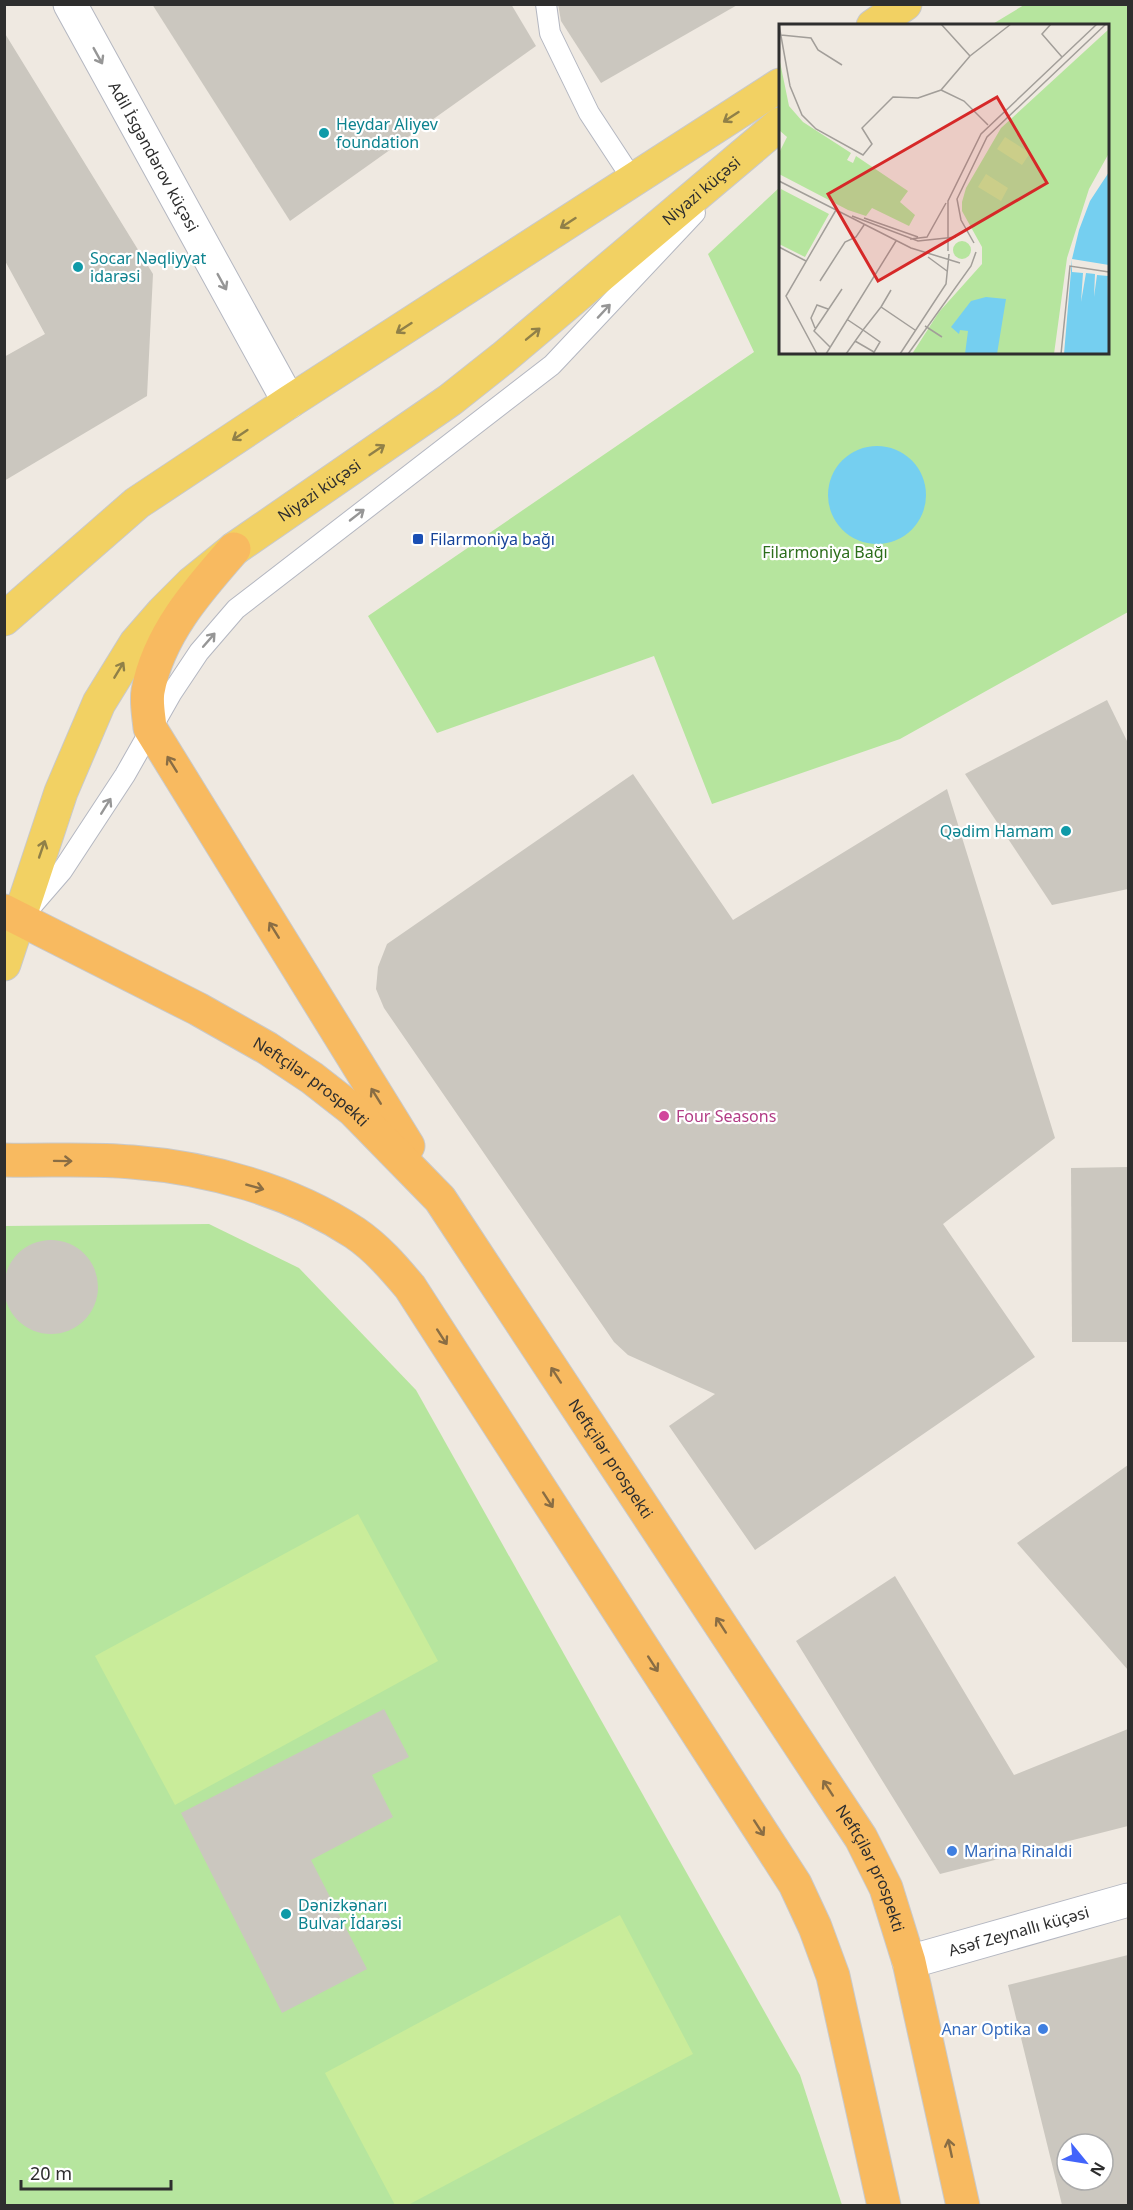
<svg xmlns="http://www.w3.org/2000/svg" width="1133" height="2210" font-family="'Noto Sans',sans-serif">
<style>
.green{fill:#b6e59e}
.pitch{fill:#c9ec9a}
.water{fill:#75cff0}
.building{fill:#cbc7bf;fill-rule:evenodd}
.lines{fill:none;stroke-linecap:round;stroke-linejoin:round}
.service-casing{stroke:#b4b7c1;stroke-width:22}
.minor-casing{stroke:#b4b7c1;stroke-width:35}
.primary-casing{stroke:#c9c9c9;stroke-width:35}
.trunk-casing{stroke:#c9c9c9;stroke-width:35}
.service{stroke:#fff;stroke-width:20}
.minor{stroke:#fff;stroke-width:33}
.primary{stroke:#f2d163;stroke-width:33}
.trunk{stroke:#f8ba60;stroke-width:33}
.oneway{stroke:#969696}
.oneway2{stroke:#908048}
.oneway3{stroke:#896d44}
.culture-dot{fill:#0f9aa8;stroke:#fff;stroke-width:2}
.transit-dot{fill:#1a4fb4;stroke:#fff;stroke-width:2}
.hotel-dot{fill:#d1479c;stroke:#fff;stroke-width:2}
.shop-dot{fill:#3f7fe0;stroke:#fff;stroke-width:2}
.labels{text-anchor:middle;stroke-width:4.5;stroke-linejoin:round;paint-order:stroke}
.culture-label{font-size:16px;fill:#0d838f;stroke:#fff;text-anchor:start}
.street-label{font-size:16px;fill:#2e2e2e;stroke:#fff}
.transit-label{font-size:16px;fill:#164399;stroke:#fff;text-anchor:start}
.park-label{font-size:16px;fill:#2c6e1b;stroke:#fff}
.hotel-label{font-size:16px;fill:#b23c85;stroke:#fff;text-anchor:start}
.shop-label{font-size:16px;fill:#366cbe;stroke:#fff;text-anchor:start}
.inset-road{fill:none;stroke:#a29e99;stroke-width:1.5}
.view{fill:#d62828;fill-opacity:0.15;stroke:#d62828;stroke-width:3}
.inset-edge{fill:none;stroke:#2e2e2e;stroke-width:3}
</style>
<rect width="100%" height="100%" fill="#efe9e1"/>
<!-- green -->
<g class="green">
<path d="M 1024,5 L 1128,5 L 1128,612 L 900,739 L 712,804 L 654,656 L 437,733 L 368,616 L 754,352 L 708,254 L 780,187 L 780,352 L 1108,352 L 1108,26 L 991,25 Z"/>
<path d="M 209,1224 L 299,1268 L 416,1390 L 800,2075 L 842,2205 L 5,2205 L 5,1226 Z"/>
</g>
<!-- pitch -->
<g class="pitch">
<path d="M 358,1514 L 438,1661 L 175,1805 L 95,1656 Z"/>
<path d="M 620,1915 L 693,2054 L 408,2205 L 395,2205 L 325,2073 Z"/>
</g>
<!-- water -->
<circle class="water" cx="877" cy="495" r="49"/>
<!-- building -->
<g class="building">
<path d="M 152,4 L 511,4 L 536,46 L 290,221 Z"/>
<path d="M 558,4 L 739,4 L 601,83 L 561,21 Z"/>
<path d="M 4,32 L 153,274 L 147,396 L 4,481 L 4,357 L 45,334 L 4,259 Z"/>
<path d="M 1107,700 L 1128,743 L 1128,889 L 1052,905 L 965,774 Z"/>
<path d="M 633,774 L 733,920 L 947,789 L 1055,1138 L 943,1224 L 1035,1357 L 755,1550 L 669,1426 L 715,1394 L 628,1355 L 614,1342 L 384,1008 L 376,989 L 378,967 L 387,944 Z"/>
<path d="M 1128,1167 L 1128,1342 L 1072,1342 L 1071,1168 Z"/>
<circle cx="51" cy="1287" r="47"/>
<path d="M 1128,1465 L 1128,1670 L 1017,1543 Z"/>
<path d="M 895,1576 L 1014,1775 L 1128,1729 L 1128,1826 L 940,1874 L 796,1641 Z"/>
<path d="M 384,1709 L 409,1757 L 372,1775 L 393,1817 L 311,1860 L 367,1969 L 282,2013 L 181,1813 Z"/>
<path d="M 1128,1955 L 1128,2205 L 1062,2205 L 1008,1985 ZM 1067,2144 L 1103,2144 L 1103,2180 L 1067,2180 Z"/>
</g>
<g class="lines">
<defs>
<g id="service">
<path d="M 546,4 L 550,33 L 589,113 L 633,180"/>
<path d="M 30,908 L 62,871 L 125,775 L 171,694 L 199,652 L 236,609 L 552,365 L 695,213"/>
</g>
<g id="minor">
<path id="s1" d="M 70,4 L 289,402"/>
<path id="s2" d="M 909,1962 L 1128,1900"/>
</g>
<g id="primary">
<path d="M 873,26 L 905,4"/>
<path d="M 4,619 L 137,503 L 289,402 L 780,85"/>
<path id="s3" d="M 4,964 L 61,792 L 99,703 L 136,643 L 163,612 L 192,583 L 234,549 L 450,400 L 503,358 L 780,124"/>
</g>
<g id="trunk">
<path d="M 234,549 C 198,590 158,635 148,691 C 146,702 149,717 150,728 L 408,1146"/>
<path id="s4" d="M 4,911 L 198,1009 L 267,1048 L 312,1078 L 353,1110 L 440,1199 L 861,1838 L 886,1888 L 909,1962 L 963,2206"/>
<path d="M 4,1160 C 47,1161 90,1158 132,1162 C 209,1168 290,1190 355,1233 C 377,1248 394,1268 410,1287 L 795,1884 L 815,1927 L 833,1976 L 884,2206"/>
</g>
</defs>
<!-- service casing -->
<use href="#service" class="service-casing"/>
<!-- minor casing -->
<use href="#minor" class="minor-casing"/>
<!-- primary casing -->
<use href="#primary" class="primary-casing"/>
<!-- trunk casing -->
<use href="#trunk" class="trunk-casing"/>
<!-- service -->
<use href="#service" class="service"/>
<!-- minor -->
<use href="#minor" class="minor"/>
<!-- primary -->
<use href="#primary" class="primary"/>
<!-- trunk -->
<use href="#trunk" class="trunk"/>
</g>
<!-- one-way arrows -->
<defs><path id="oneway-shaft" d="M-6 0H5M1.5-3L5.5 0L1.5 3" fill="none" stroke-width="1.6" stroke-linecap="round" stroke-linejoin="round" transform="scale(1.5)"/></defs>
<g class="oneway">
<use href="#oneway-shaft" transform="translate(98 56) rotate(61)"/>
<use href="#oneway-shaft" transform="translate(222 282) rotate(61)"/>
<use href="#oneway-shaft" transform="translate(604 311) rotate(-47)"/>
<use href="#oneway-shaft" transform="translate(357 515) rotate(-38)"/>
<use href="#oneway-shaft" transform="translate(209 640) rotate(-49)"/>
<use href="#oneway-shaft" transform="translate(106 806) rotate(-58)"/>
</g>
<g class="oneway2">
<use href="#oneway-shaft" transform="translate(731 117) rotate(147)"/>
<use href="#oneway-shaft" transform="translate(568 223) rotate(147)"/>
<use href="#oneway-shaft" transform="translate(404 328) rotate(147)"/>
<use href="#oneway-shaft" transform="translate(533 334) rotate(-39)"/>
<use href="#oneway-shaft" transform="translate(240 435) rotate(146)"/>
<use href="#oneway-shaft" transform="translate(377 450) rotate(-34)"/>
<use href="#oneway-shaft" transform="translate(119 670) rotate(-59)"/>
<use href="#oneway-shaft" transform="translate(42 849) rotate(-71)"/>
</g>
<g class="oneway3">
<use href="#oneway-shaft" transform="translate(172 764) rotate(-122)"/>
<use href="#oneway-shaft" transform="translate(274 930) rotate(-122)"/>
<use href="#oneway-shaft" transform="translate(376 1096) rotate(-122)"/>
<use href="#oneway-shaft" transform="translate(63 1161) rotate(1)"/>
<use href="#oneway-shaft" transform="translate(255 1187) rotate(15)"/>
<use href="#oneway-shaft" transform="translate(442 1337) rotate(57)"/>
<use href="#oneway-shaft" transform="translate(556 1375) rotate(-123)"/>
<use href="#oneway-shaft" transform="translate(548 1500) rotate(57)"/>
<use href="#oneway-shaft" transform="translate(721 1625) rotate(-123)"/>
<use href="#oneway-shaft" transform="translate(653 1664) rotate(57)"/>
<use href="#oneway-shaft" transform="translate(828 1788) rotate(-123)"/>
<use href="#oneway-shaft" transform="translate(759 1828) rotate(57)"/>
<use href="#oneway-shaft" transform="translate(950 2148) rotate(-102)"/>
</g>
<!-- markers -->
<g class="culture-dot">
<circle cx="324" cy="133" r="6"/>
<circle cx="78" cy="267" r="6"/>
<circle cx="1066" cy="831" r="6"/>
<circle cx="286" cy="1914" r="6"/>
</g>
<rect class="transit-dot" x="412" y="533" width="12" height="12" rx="3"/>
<circle class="hotel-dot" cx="664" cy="1116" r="6"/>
<g class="shop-dot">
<circle cx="952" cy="1851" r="6"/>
<circle cx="1043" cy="2029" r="6"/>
</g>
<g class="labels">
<!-- culture labels -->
<g class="culture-label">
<text x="336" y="130">Heydar Aliyev<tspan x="336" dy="18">foundation</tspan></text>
<text x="90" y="264">Socar Nəqliyyat<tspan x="90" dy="18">idarəsi</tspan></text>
<text x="1054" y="837" text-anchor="end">Qədim Hamam</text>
<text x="298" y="1911">Dənizkənarı<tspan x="298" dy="18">Bulvar İdarəsi</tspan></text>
</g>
<!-- street labels -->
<g class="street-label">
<text dy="6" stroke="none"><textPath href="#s1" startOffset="174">Adil İsgəndərov küçəsi</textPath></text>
<text dy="6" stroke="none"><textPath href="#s3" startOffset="1074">Niyazi küçəsi</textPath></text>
<text dy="6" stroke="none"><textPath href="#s3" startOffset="588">Niyazi küçəsi</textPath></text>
<text dy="6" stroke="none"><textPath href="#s4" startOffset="352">Neftçilər prospekti</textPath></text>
<text dy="6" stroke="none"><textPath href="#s4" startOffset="838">Neftçilər prospekti</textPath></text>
<text dy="6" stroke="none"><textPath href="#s4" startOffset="1324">Neftçilər prospekti</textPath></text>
<text dy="6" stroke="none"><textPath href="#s2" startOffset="114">Asəf Zeynallı küçəsi</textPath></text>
</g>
<!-- transit labels -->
<g class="transit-label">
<text x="430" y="545">Filarmoniya bağı</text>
</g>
<!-- park labels -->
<g class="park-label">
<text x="825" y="558">Filarmoniya Bağı</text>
</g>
<!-- hotel labels -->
<g class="hotel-label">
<text x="676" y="1122">Four Seasons</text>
</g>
<!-- shop labels -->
<g class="shop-label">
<text x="964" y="1857">Marina Rinaldi</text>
<text x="1031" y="2035" text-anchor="end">Anar Optika</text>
</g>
</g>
<!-- overview -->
<g transform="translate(779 24)">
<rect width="330" height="330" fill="#efe9e1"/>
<path d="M 330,5 L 330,129 L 310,165 L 288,234 L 275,330 L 133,330 L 160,288 L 203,240 L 203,223 L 183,187 L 183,178 L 187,164 L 222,104 ZM 0,33 L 10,82 L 24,98 L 72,129 L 68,136 L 74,139 L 77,132 L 129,167 L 121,178 L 136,191 L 130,202 L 93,184 L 87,192 L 69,186 L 0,150 L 0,129 L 8,113 L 0,106 ZM 2,165 L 50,190 L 26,233 L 0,220 ZM174 226a9 9 0 1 1 18 0a9 9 0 1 1-18 0Z" fill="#b6e59e"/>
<path d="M 226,113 L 251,129 L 243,141 L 218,125 ZM 207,150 L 229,164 L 222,177 L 199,163 Z" fill="#c9ec9a"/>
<path d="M 330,148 L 330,330 L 285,330 L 293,235 L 300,206 L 311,177 ZM 207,273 L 227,275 L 218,330 L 186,330 L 189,307 L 181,306 L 180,310 L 172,303 L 192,277 Z" fill="#75cff0"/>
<path d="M 293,235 L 330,241 L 328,275 L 329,252 L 318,251 L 315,273 L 316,250 L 307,249 L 302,278 L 304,249 L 293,248 Z" fill="#efe9e1"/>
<path class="inset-road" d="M 162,0 L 191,32M 272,0 L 263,10 L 283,33M 0,1 L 11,62 L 23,91 L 37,105 L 84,131 L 93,120 L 83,104 L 114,73 L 139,74 L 162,66 L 191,32 L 232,0M 2,11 L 32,14 L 39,26 L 63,41M 162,66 L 185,77 L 209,101M 0,157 L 132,224 L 181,239M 73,192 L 139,217 L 177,213M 85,194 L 139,213M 131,215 L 148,213 L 167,179M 195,219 L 182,196 L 178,175 L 208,113 L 327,0M 0,223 L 27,237M 169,227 L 169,177 L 202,110 L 318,0M 149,233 L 168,247M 41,257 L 66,218 L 77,213 L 85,201M 102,283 L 112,266M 69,296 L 84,306 L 102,283 L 136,306M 146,302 L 163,313M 36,304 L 32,294 L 38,281 L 49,285M 76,317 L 95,328M 51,323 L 35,307 L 63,265M 38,330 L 7,272 L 57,186M 47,330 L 117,217M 67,330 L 84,306 L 101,318 L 94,330M 121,330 L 167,260 L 170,230M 129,330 L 192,242 L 197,228M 282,330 L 291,242 L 330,248"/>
<path class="view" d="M 218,73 L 268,159 L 99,257 L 49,170 Z"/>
<rect width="330" height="330" class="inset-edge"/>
</g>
<!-- border -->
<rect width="1133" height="2210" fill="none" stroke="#2e2e2e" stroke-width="12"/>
<!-- north arrow -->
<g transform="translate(1085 2162) rotate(120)"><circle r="28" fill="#ffffff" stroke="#ababab" stroke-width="1.5"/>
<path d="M0-4.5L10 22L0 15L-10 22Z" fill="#4264fb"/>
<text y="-9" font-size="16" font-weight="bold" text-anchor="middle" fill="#2e2e2e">N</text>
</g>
<!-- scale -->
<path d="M21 2180v9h150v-9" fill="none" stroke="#2e2e2e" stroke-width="3"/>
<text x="30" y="2180" font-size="18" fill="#2e2e2e" stroke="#ffffff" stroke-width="4.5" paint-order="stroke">20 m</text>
</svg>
